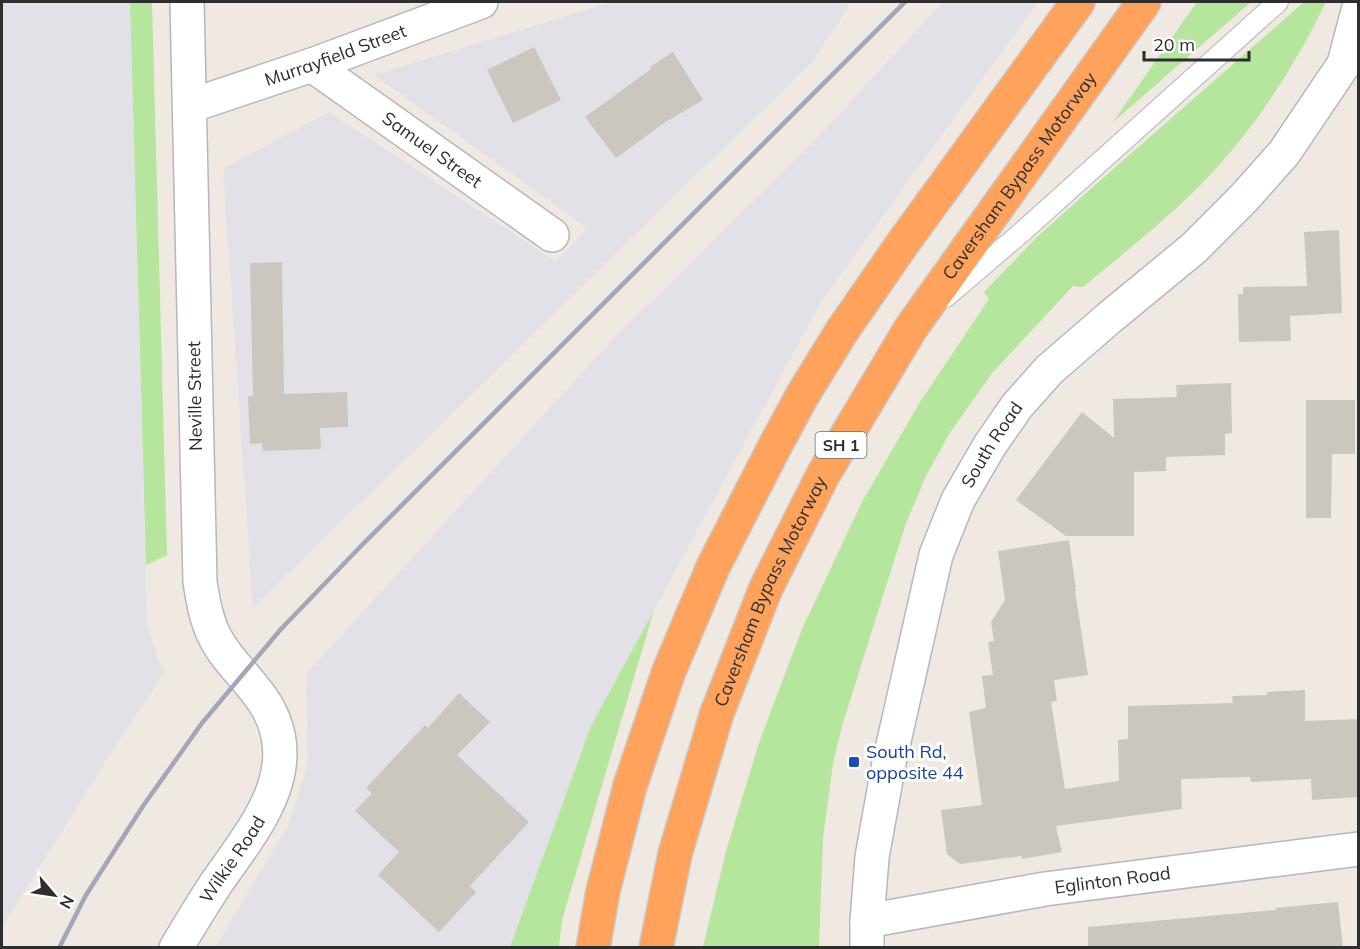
<svg xmlns="http://www.w3.org/2000/svg" width="1360" height="949" font-family="Mulish,sans-serif">
<style>
.industrial{fill:#e3e1e8}
.green{fill:#b6e59e}
.building{fill:#cbc7bf}
.lines{fill:none;stroke-linecap:round;stroke-linejoin:round}
.service-casing{stroke:#b4b7c1;stroke-width:22}
.minor-casing{stroke:#b4b7c1;stroke-width:36}
.tertiary-casing{stroke:#b4b7c1;stroke-width:36}
.secondary-casing{stroke:#b4b7c1;stroke-width:36}
.motorway-casing{stroke:#c9c9c9;stroke-width:36}
.service{stroke:#fff;stroke-width:20}
.minor{stroke:#fff;stroke-width:33}
.tertiary{stroke:#fff;stroke-width:33}
.secondary{stroke:#fff;stroke-width:33}
.motorway{stroke:#ffa35c;stroke-width:33}
.rail{stroke:#a3a6b8;stroke-width:4.5}
.transit-dot{fill:#1a4fb4;stroke:#fff;stroke-width:2}
.labels{text-anchor:middle;stroke-width:6;stroke-linejoin:round;paint-order:stroke}
.shield{fill:#fff;stroke:#6d6d6d;stroke-width:1.5}
.shield-label{font-size:16px;font-weight:bold;fill:#2e2e2e}
.street-label{font-size:18px;fill:#2e2e2e;stroke:#fff}
.transit-label{font-size:18px;fill:#164399;stroke:#fff;text-anchor:start}
</style>
<rect width="100%" height="100%" fill="#efe9e1"/>
<!-- industrial -->
<g class="industrial">
<path d="M 2,2 L 130,2 L 147,623 L 158,660 L 165,672 L 115,746 L 2,927 Z"/>
<path d="M 612,2 L 851,2 L 814,60 L 253,608 L 223,169 L 329,112 L 556,262 L 587,228 L 374,75 Z"/>
<path d="M 943,2 L 1038,2 L 822,300 L 591,726 L 510,947 L 215,948 L 289,824 L 308,764 L 306,674 L 615,337 L 814,141 Z"/>
</g>
<!-- green -->
<g class="green">
<path d="M 130,2 L 152,2 L 167,555 L 146,565 Z"/>
<path d="M 1197,2 L 1251,2 L 1113,122 Z"/>
<path d="M 1304,2 L 1326,2 C 1295,66 1256,127 1207,178 C 1169,218 1125,252 1083,287 L 1073,286 L 993,372 L 949,434 L 925,478 L 905,526 L 842,726 L 833,764 L 823,838 L 819,947 L 703,947 L 726,851 L 759,743 L 802,629 L 863,500 L 920,402 L 989,299 L 984,292 L 1037,237 L 1094,186 Z"/>
<path d="M 654,610 L 562,920 L 559,947 L 510,947 L 591,726 Z"/>
</g>
<!-- building -->
<g class="building">
<path d="M 534,47 L 561,100 L 513,123 L 487,70 Z"/>
<path d="M 673,52 L 703,100 L 664,123 L 616,158 L 585,117 L 651,69 L 650,67 Z"/>
<path d="M 1339,230 L 1342,313 L 1290,316 L 1291,341 L 1239,342 L 1238,294 L 1243,294 L 1243,287 L 1307,286 L 1304,232 Z"/>
<path d="M 282,262 L 284,394 L 347,392 L 348,427 L 320,428 L 321,449 L 263,451 L 262,443 L 250,444 L 248,396 L 253,396 L 250,263 Z"/>
<path d="M 1231,383 L 1232,433 L 1225,434 L 1225,455 L 1166,457 L 1166,471 L 1134,472 L 1134,536 L 1066,536 L 1016,500 L 1082,412 L 1114,438 L 1113,399 L 1177,397 L 1176,385 Z"/>
<path d="M 1306,400 L 1355,400 L 1355,454 L 1332,454 L 1331,518 L 1306,518 Z"/>
<path d="M 1069,540 L 1076,591 L 1075,591 L 1088,675 L 1054,680 L 1057,701 L 1051,702 L 1065,789 L 1119,781 L 1118,740 L 1128,739 L 1128,706 L 1233,703 L 1232,696 L 1267,695 L 1267,692 L 1305,690 L 1305,721 L 1359,719 L 1359,797 L 1312,800 L 1311,779 L 1251,782 L 1250,777 L 1181,779 L 1182,809 L 1056,826 L 1062,852 L 1022,859 L 1022,856 L 960,864 L 947,854 L 941,810 L 982,805 L 969,712 L 986,708 L 982,676 L 993,675 L 988,642 L 994,641 L 991,622 L 1005,600 L 998,551 Z"/>
<path d="M 459,693 L 490,722 L 457,755 L 529,822 L 470,886 L 476,892 L 439,932 L 378,875 L 399,852 L 355,811 L 372,793 L 366,788 L 425,725 L 428,728 Z"/>
<path d="M 1338,902 L 1343,948 L 1088,948 L 1088,927 L 1276,910 L 1275,908 Z"/>
</g>
<g class="lines">
<defs>
<path id="service" d="M 946,297 L 1022,232 L 1278,2"/>
<g id="minor">
<path id="s1" d="M 312,65 L 552,235"/>
<path id="s2" d="M 190,106 L 312,65 L 481,2"/>
<path id="s3" d="M 176,948 C 190,925 203,903 217,882 C 254,829 305,770 266,705 C 251,680 226,661 214,635 C 206,619 203,600 200,582 L 187,2"/>
</g>
<g id="tertiary">
<path id="s4" d="M 867,921 L 1045,889 L 1358,849"/>
</g>
<g id="secondary">
<path d="M 1344,64 L 1358,11"/>
<path id="s5" d="M 867,948 L 867,921 L 872,857 L 889,763 L 936,555 L 958,500 L 990,445 L 1017,406 L 1049,370 L 1109,318 L 1194,248 L 1243,199 L 1284,153 L 1344,64 L 1358,49"/>
</g>
<g id="motorway">
<path d="M 593,948 L 603,891 L 630,786 L 669,671 L 713,567 L 774,448 L 802,396 L 842,331 L 903,243 L 1078,2"/>
<path id="s6" d="M 656,948 L 675,854 L 717,713 L 766,588 L 823,475 L 911,328 L 1144,2"/>
</g>
</defs>
<!-- service casing -->
<use href="#service" class="service-casing"/>
<!-- minor casing -->
<use href="#minor" class="minor-casing"/>
<!-- tertiary casing -->
<use href="#tertiary" class="tertiary-casing"/>
<!-- secondary casing -->
<use href="#secondary" class="secondary-casing"/>
<!-- motorway casing -->
<use href="#motorway" class="motorway-casing"/>
<!-- service -->
<use href="#service" class="service"/>
<!-- minor -->
<use href="#minor" class="minor"/>
<!-- tertiary -->
<use href="#tertiary" class="tertiary"/>
<!-- secondary -->
<use href="#secondary" class="secondary"/>
<!-- motorway -->
<use href="#motorway" class="motorway"/>
<!-- rail -->
<path class="rail" d="M 59,948 L 86,895 L 143,806 L 202,723 L 281,629 L 361,546 L 905,2"/>
</g>
<!-- markers -->
<rect class="transit-dot" x="848" y="756" width="12" height="12" rx="3"/>
<g class="labels">
<!-- shield labels -->
<rect class="shield" x="815.5" y="432" width="51" height="26" rx="4.5"/>
<g class="shield-label">
<text x="841" y="451">SH 1</text>
</g>
<!-- street labels -->
<g class="street-label">
<text dy="6" stroke="none"><textPath href="#s2" startOffset="154">Murrayfield Street</textPath></text>
<text dy="6" stroke="none"><textPath href="#s1" startOffset="147">Samuel Street</textPath></text>
<text dy="6" stroke="none"><textPath href="#s6" startOffset="862">Caversham Bypass Motorway</textPath></text>
<text transform="translate(195 396) rotate(-91)" y="6">Neville Street</text>
<text dy="6" stroke="none"><textPath href="#s5" startOffset="524">South Road</textPath></text>
<text dy="6" stroke="none"><textPath href="#s6" startOffset="376">Caversham Bypass Motorway</textPath></text>
<text dy="6" stroke="none"><textPath href="#s3" startOffset="105">Wilkie Road</textPath></text>
<text dy="6" stroke="none"><textPath href="#s4" startOffset="249">Eglinton Road</textPath></text>
</g>
<!-- transit labels -->
<g class="transit-label">
<text x="866" y="758">South Rd,<tspan x="866" dy="21">opposite 44</tspan></text>
</g>
</g>
<!-- border -->
<rect width="1360" height="949" fill="none" stroke="#2e2e2e" stroke-width="6"/>
<!-- north arrow -->
<g transform="translate(54 895) rotate(119)" stroke="#ffffff" stroke-width="4.5" paint-order="stroke">
<path d="M0-4.5L10 22L0 15L-10 22Z" fill="#2e2e2e"/>
<text y="-9" font-size="16" font-weight="bold" text-anchor="middle" fill="#2e2e2e">N</text>
</g>
<!-- scale -->
<path d="M1144 51v9h105v-9" fill="none" stroke="#2e2e2e" stroke-width="3"/>
<text x="1153" y="51" font-size="18" fill="#2e2e2e" stroke="#ffffff" stroke-width="4.5" paint-order="stroke">20 m</text>
</svg>
